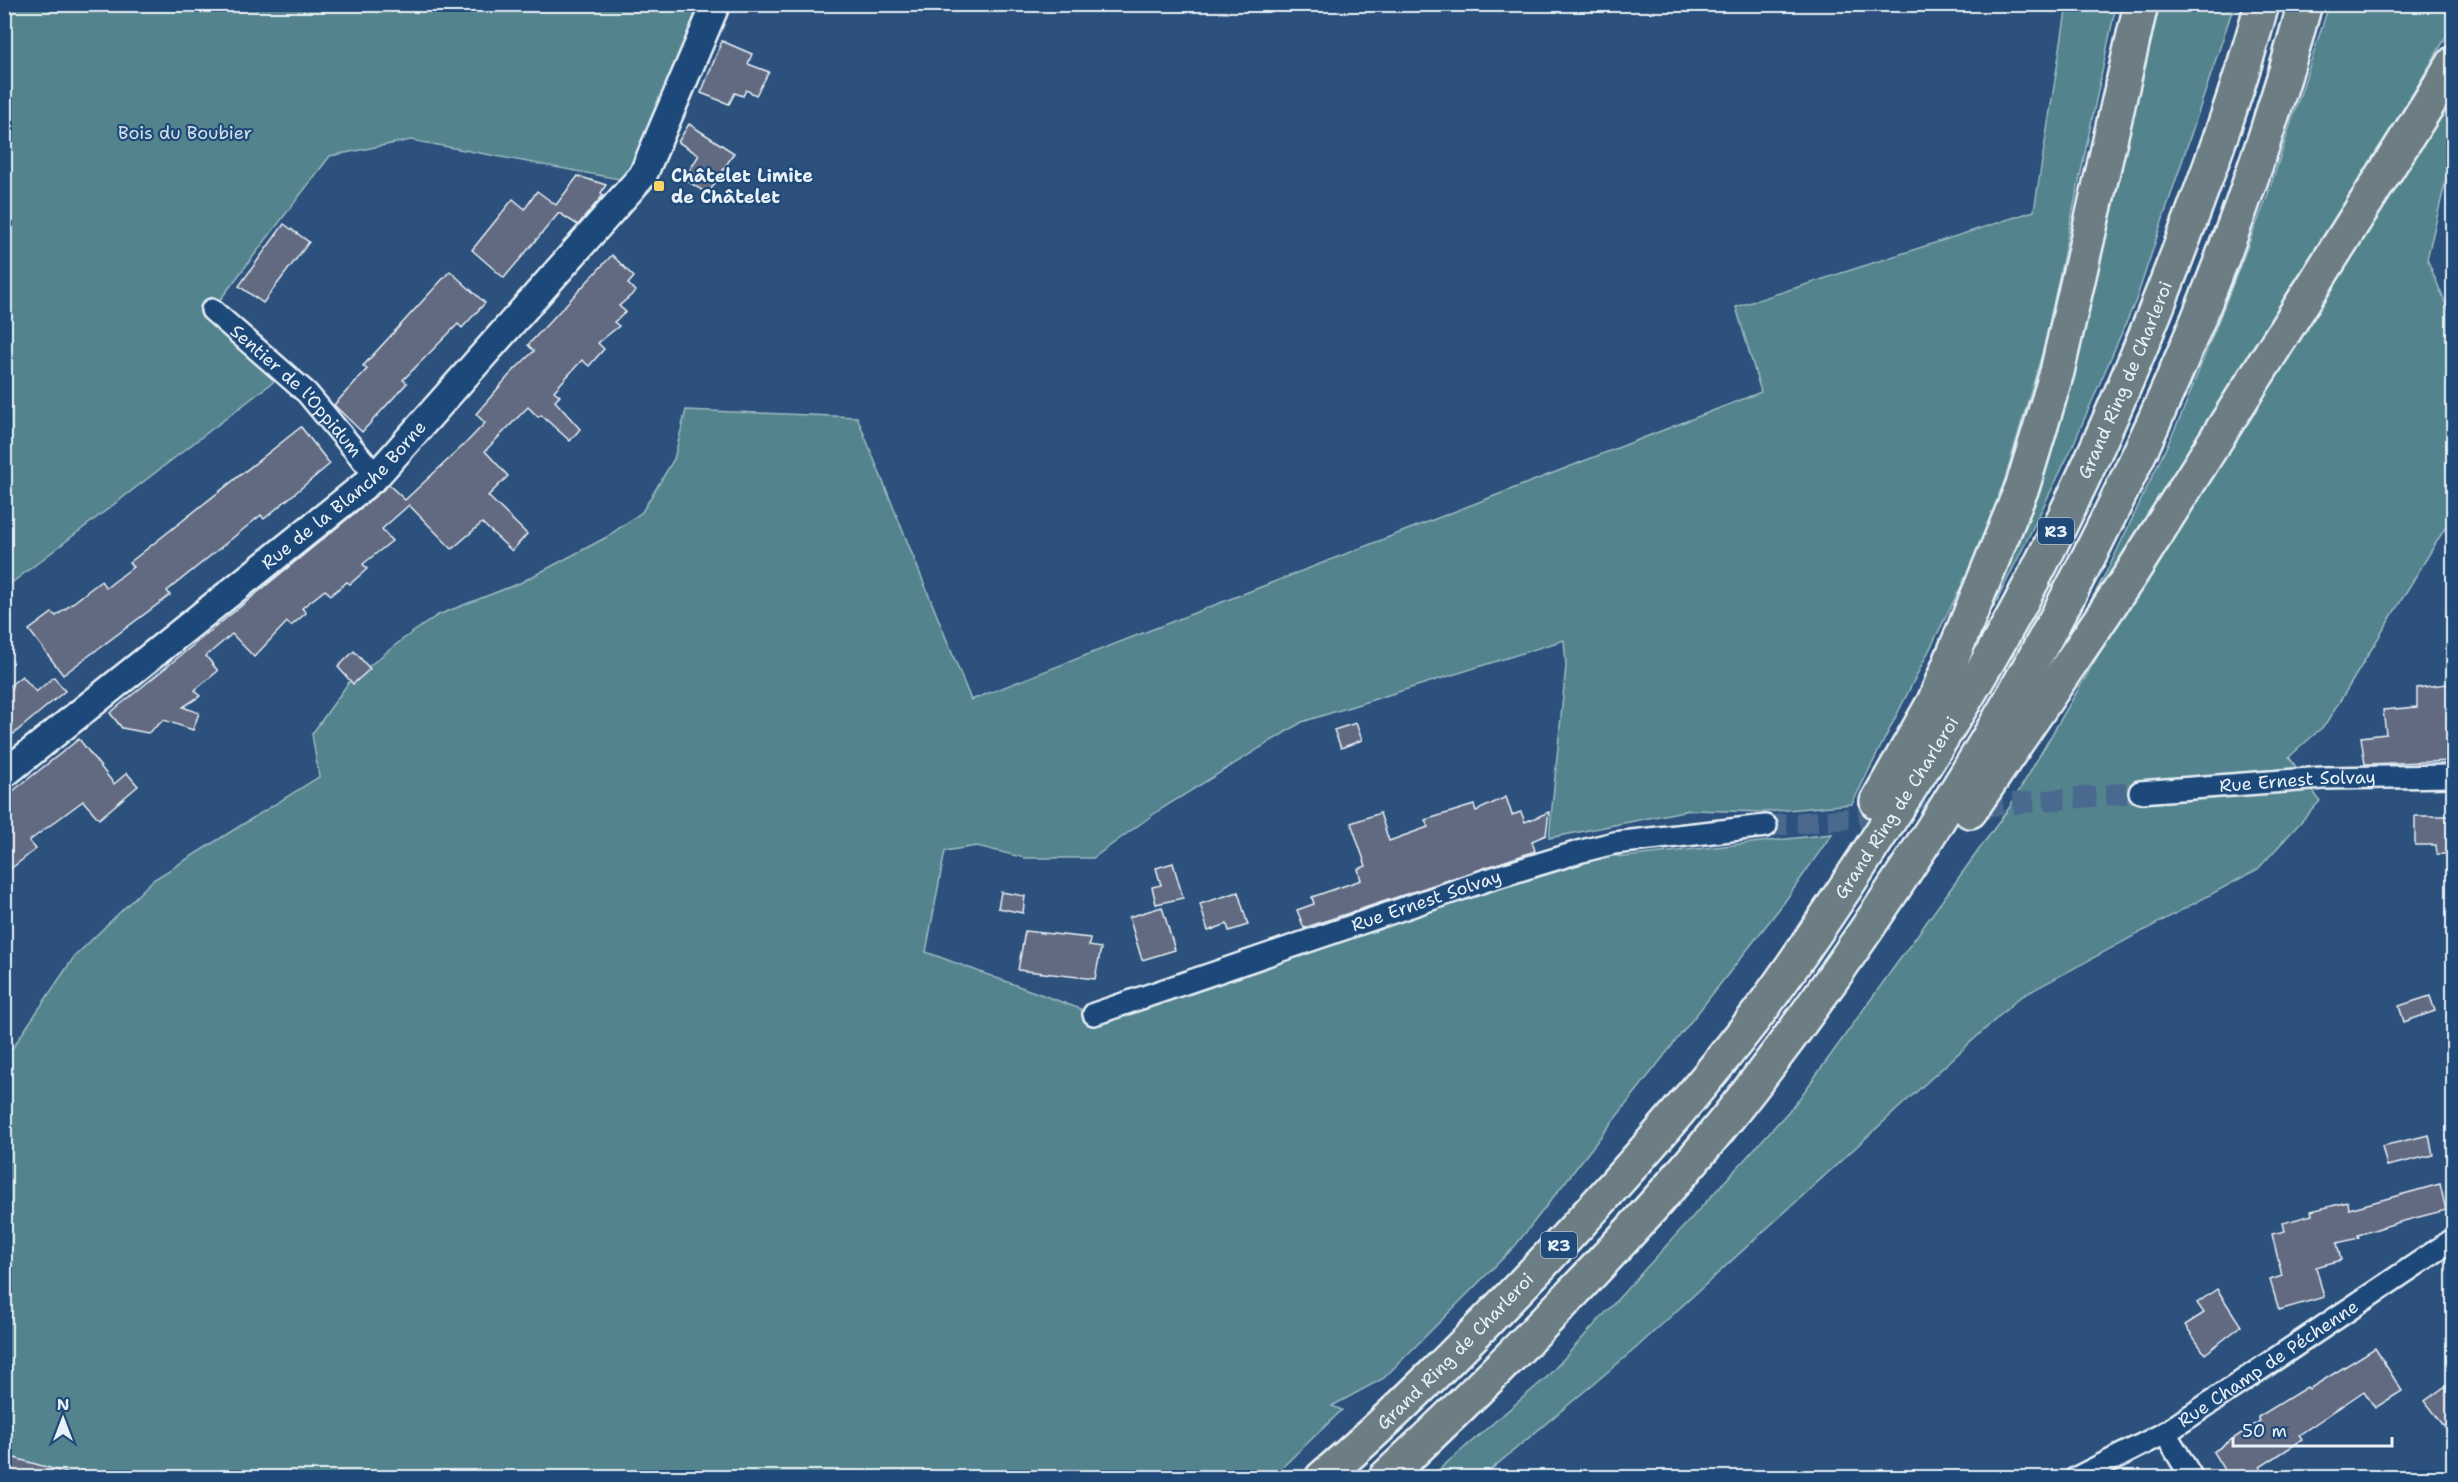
<svg xmlns="http://www.w3.org/2000/svg" width="2458" height="1482" font-family="'Shantell Sans',sans-serif">
<style>
.green{fill:#53848e;stroke:#9ebac3;stroke-width:1.5}
.building{fill:#626b82;stroke:#e8f1f8;stroke-width:1.5}
.lines{fill:none;stroke-linecap:round;stroke-linejoin:round}
.minor-tunnel{stroke:#48698f;stroke-width:21;stroke-dasharray:21 10;stroke-linecap:butt}
.minor-casing{stroke:#e8f1f8;stroke-width:26}
.tertiary-casing{stroke:#e8f1f8;stroke-width:32}
.motorway-casing{stroke:#e8f1f8;stroke-width:38}
.minor{stroke:#1f4a7a;stroke-width:21}
.tertiary{stroke:#1f4a7a;stroke-width:27}
.motorway{stroke:#6d7d84;stroke-width:33}
.poi-dot{fill:#ffd166;stroke:#1f4a7a;stroke-width:2}
.labels{text-anchor:middle;stroke-width:4.5;stroke-linejoin:round;paint-order:stroke}
.shield{fill:#1f4a7a;stroke:#acbfd2;stroke-width:1.5}
.shield-label{font-size:16px;font-weight:bold;fill:#e8f1f8}
.park-label{font-size:18px;fill:#d2e1e8;stroke:#1f4a7a}
.poi-label{font-size:18px;font-weight:bold;fill:#e8f1f8;stroke:#1f4a7a;text-anchor:start}
.street-label{font-size:18px;fill:#e8f1f8;stroke:#1f4a7a}
</style>
<rect width="100%" height="100%" fill="#2c517c"/>
<filter id="ink" filterUnits="userSpaceOnUse"><feTurbulence type="fractalNoise" baseFrequency=".0167" numOctaves="2"/><feDisplacementMap in="SourceGraphic" scale="12" xChannelSelector="R" yChannelSelector="G"/><feConvolveMatrix kernelMatrix="1 2 1 2 8 2 1 2 1" color-interpolation-filters="sRGB"/></filter>
<g filter="url(#ink)">
<!-- green -->
<g class="green">
<path d="M 5,5 L 701,5 L 624,180 L 411,140 L 330,156 L 213,309 L 285,373 L 5,588 Z"/>
<path d="M 2067,5 L 2116,5 L 2045,344 L 1990,529 L 1852,804 L 1765,812 L 1689,810 L 1549,838 L 1566,666 L 1564,640 L 1302,722 L 1161,809 L 1093,858 L 1025,858 L 977,846 L 945,851 L 926,952 L 1094,1014 L 1093,1024 L 1348,938 L 1582,851 L 1624,857 L 1832,834 L 1783,904 L 1515,1246 L 1384,1378 L 1332,1406 L 1342,1410 L 1272,1477 L 5,1478 L 5,1059 L 74,957 L 153,880 L 319,777 L 312,734 L 349,682 L 403,639 L 438,615 L 520,583 L 605,538 L 642,512 L 674,459 L 686,410 L 857,417 L 971,700 L 1761,392 L 1736,307 L 2034,211 Z"/>
<path d="M 2154,5 L 2234,5 L 2136,300 L 2070,452 L 1994,607 L 1990,605 L 2027,517 L 2088,310 Z"/>
<path d="M 2329,5 L 2453,5 L 2453,25 L 2358,188 L 2207,432 L 2075,630 L 2111,563 L 2181,416 L 2267,197 Z"/>
<path d="M 2453,94 L 2453,160 L 2449,167 L 2427,259 L 2453,321 L 2453,515 L 2326,724 L 2289,757 L 2320,801 L 2258,869 L 2019,998 L 1635,1349 L 1482,1477 L 1429,1478 L 1547,1377 L 1796,1103 L 2009,808 L 2132,597 L 2394,192 Z"/>
</g>
<!-- building -->
<g class="building">
<path d="M 722,41 L 752,54 L 748,64 L 769,72 L 756,95 L 746,90 L 743,96 L 735,93 L 729,104 L 701,93 Z"/>
<path d="M 689,124 L 734,153 L 708,194 L 684,179 L 699,155 L 678,142 Z"/>
<path d="M 578,176 L 606,185 L 601,193 L 603,195 L 578,225 L 559,213 L 504,278 L 472,250 L 513,199 L 525,209 L 537,191 L 556,205 Z"/>
<path d="M 284,224 L 309,242 L 263,303 L 239,286 Z"/>
<path d="M 612,255 L 634,277 L 628,284 L 636,291 L 619,306 L 626,312 L 614,322 L 619,326 L 598,343 L 604,349 L 589,366 L 582,360 L 554,391 L 560,396 L 555,401 L 580,429 L 570,441 L 541,415 L 538,417 L 528,407 L 485,451 L 508,476 L 488,496 L 527,534 L 512,551 L 482,523 L 452,549 L 409,505 L 382,529 L 392,541 L 363,564 L 367,569 L 350,584 L 347,582 L 331,595 L 325,590 L 302,608 L 306,613 L 291,626 L 287,622 L 254,657 L 232,634 L 206,656 L 218,671 L 195,690 L 200,696 L 183,707 L 199,713 L 193,730 L 164,720 L 148,733 L 122,728 L 110,713 L 389,485 L 405,500 L 467,442 L 485,423 L 476,414 L 512,372 L 534,351 L 528,345 Z"/>
<path d="M 450,271 L 485,303 L 462,328 L 458,324 L 403,380 L 407,383 L 362,432 L 334,405 L 367,369 L 363,366 Z"/>
<path d="M 301,427 L 330,464 L 264,519 L 261,515 L 167,591 L 170,595 L 63,675 L 29,630 L 52,613 L 56,616 L 101,581 L 106,588 L 133,567 L 129,563 Z"/>
<path d="M 354,651 L 370,669 L 353,684 L 338,667 Z"/>
<path d="M 22,676 L 36,692 L 54,677 L 65,691 L 4,742 L 4,690 Z"/>
<path d="M 2454,683 L 2454,761 L 2365,764 L 2361,737 L 2386,734 L 2383,710 L 2417,707 L 2417,688 Z"/>
<path d="M 1356,723 L 1362,740 L 1341,748 L 1334,730 Z"/>
<path d="M 79,739 L 114,784 L 127,773 L 138,786 L 99,819 L 83,801 L 29,841 L 36,849 L 4,874 L 4,798 Z"/>
<path d="M 1506,797 L 1512,815 L 1521,812 L 1525,822 L 1549,812 L 1546,835 L 1532,841 L 1535,851 L 1304,928 L 1297,910 L 1314,904 L 1312,897 L 1361,880 L 1358,869 L 1366,866 L 1351,823 L 1380,813 L 1389,841 L 1428,827 L 1425,820 L 1474,805 L 1476,811 Z"/>
<path d="M 2415,816 L 2454,816 L 2454,854 L 2437,854 L 2436,845 L 2415,845 Z"/>
<path d="M 1173,863 L 1183,898 L 1156,904 L 1152,887 L 1161,885 L 1156,868 Z"/>
<path d="M 1001,892 L 1025,896 L 1023,913 L 998,908 Z"/>
<path d="M 1238,892 L 1248,925 L 1229,931 L 1227,924 L 1208,931 L 1200,904 Z"/>
<path d="M 1162,907 L 1175,950 L 1142,960 L 1129,917 Z"/>
<path d="M 1025,931 L 1090,938 L 1089,946 L 1101,948 L 1095,979 L 1018,970 Z"/>
<path d="M 2430,996 L 2435,1011 L 2404,1022 L 2399,1006 Z"/>
<path d="M 2429,1135 L 2433,1155 L 2387,1166 L 2382,1146 Z"/>
<path d="M 2440,1184 L 2446,1210 L 2396,1223 L 2358,1235 L 2359,1238 L 2337,1243 L 2341,1260 L 2316,1267 L 2324,1297 L 2279,1310 L 2270,1280 L 2282,1276 L 2272,1234 L 2285,1231 L 2283,1223 L 2312,1215 L 2311,1211 L 2348,1202 L 2349,1209 Z"/>
<path d="M 2217,1289 L 2241,1326 L 2205,1354 L 2185,1325 L 2204,1313 L 2197,1303 Z"/>
<path d="M 2375,1348 L 2402,1391 L 2375,1408 L 2364,1391 L 2299,1435 L 2302,1440 L 2260,1467 L 2266,1478 L 2229,1478 L 2213,1452 L 2260,1421 L 2258,1417 L 2307,1387 L 2309,1389 Z"/>
<path d="M 2454,1380 L 2454,1439 L 2425,1401 Z"/>
<path d="M 4,1455 L 67,1473 L 66,1478 L 4,1478 Z"/>
</g>
<g class="lines">
<!-- minor-tunnel -->
<path class="minor-tunnel" d="M 1766,826 L 2140,792"/>
<defs>
<g id="minor">
<path id="s1" d="M 212,310 L 307,393 L 376,476"/>
<path id="s2" d="M 2140,792 L 2323,778 L 2454,776"/>
<path id="s3" d="M 1094,1014 L 1487,880 L 1582,851 L 1614,843 L 1766,826"/>
<path d="M 2165,1433 L 2192,1478"/>
<path id="s4" d="M 2076,1478 L 2165,1433 L 2454,1239"/>
</g>
<g id="tertiary">
<path id="s5" d="M 4,774 L 376,476 L 643,175 L 716,4"/>
</g>
<g id="motorway">
<path d="M 1877,802 L 1934,702 L 2023,485 L 2057,372 L 2141,4"/>
<path d="M 1970,811 L 2131,574 L 2454,63"/>
<path id="s6" d="M 1322,1478 C 1399,1412 1469,1340 1539,1267 C 1616,1185 1692,1100 1760,1011 C 1804,951 1845,889 1885,827 C 1932,755 1978,682 2019,606 C 2083,486 2138,360 2186,232 C 2214,157 2241,82 2262,4"/>
<path d="M 1385,1478 C 1497,1373 1606,1264 1704,1147 C 1785,1049 1858,945 1926,839 C 2091,581 2225,300 2305,4"/>
</g>
</defs>
<!-- minor casing -->
<use href="#minor" class="minor-casing"/>
<!-- tertiary casing -->
<use href="#tertiary" class="tertiary-casing"/>
<!-- motorway casing -->
<use href="#motorway" class="motorway-casing"/>
<!-- minor -->
<use href="#minor" class="minor"/>
<!-- tertiary -->
<use href="#tertiary" class="tertiary"/>
<!-- motorway -->
<use href="#motorway" class="motorway"/>
</g>
</g>
<!-- markers -->
<rect class="poi-dot" x="653" y="180" width="12" height="12" rx="3"/>
<g class="labels">
<!-- shield labels -->
<g class="shield">
<rect x="2038" y="518" width="36" height="26" rx="4.5"/>
<rect x="1541" y="1232" width="36" height="26" rx="4.5"/>
</g>
<g class="shield-label">
<text x="2056" y="537">R3</text>
<text x="1559" y="1251">R3</text>
</g>
<!-- park labels -->
<g class="park-label">
<text x="185" y="139">Bois du Boubier</text>
</g>
<!-- poi labels -->
<g class="poi-label">
<text x="671" y="182">Châtelet Limite<tspan x="671" dy="21">de Châtelet</tspan></text>
</g>
<!-- street labels -->
<g class="street-label">
<text dy="6" stroke="none"><textPath href="#s6" startOffset="1372">Grand Ring de Charleroi</textPath></text>
<text dy="6" stroke="none"><textPath href="#s1" startOffset="117">Sentier de l'Oppidum</textPath></text>
<text dy="6" stroke="none"><textPath href="#s5" startOffset="440">Rue de la Blanche Borne</textPath></text>
<text dy="6" stroke="none"><textPath href="#s2" startOffset="158">Rue Ernest Solvay</textPath></text>
<text dy="6" stroke="none"><textPath href="#s6" startOffset="886">Grand Ring de Charleroi</textPath></text>
<text dy="6" stroke="none"><textPath href="#s3" startOffset="351">Rue Ernest Solvay</textPath></text>
<text dy="6" stroke="none"><textPath href="#s6" startOffset="184">Grand Ring de Charleroi</textPath></text>
<text dy="6" stroke="none"><textPath href="#s4" startOffset="224">Rue Champ de Péchenne</textPath></text>
</g>
</g>
<!-- margin -->
<rect width="2458" height="1482" fill="none" stroke="#1f4a7a" stroke-width="24"/>
<rect x="12" y="12" width="2434" height="1458" fill="none" stroke="#e8f1f8" stroke-width="2" filter="url(#ink)"/>
<!-- north arrow -->
<g transform="translate(63 1419)" stroke="#1f4a7a" stroke-width="4.5" paint-order="stroke">
<path d="M0-4.5L10 22L0 15L-10 22Z" fill="#e8f1f8"/>
<text y="-9" font-size="16" font-weight="bold" text-anchor="middle" fill="#e8f1f8">N</text>
</g>
<!-- scale -->
<path d="M2233 1437v9h159v-9" fill="none" stroke="#e8f1f8" stroke-width="3"/>
<text x="2242" y="1437" font-size="18" fill="#e8f1f8" stroke="#1f4a7a" stroke-width="4.5" paint-order="stroke">50 m</text>
</svg>
